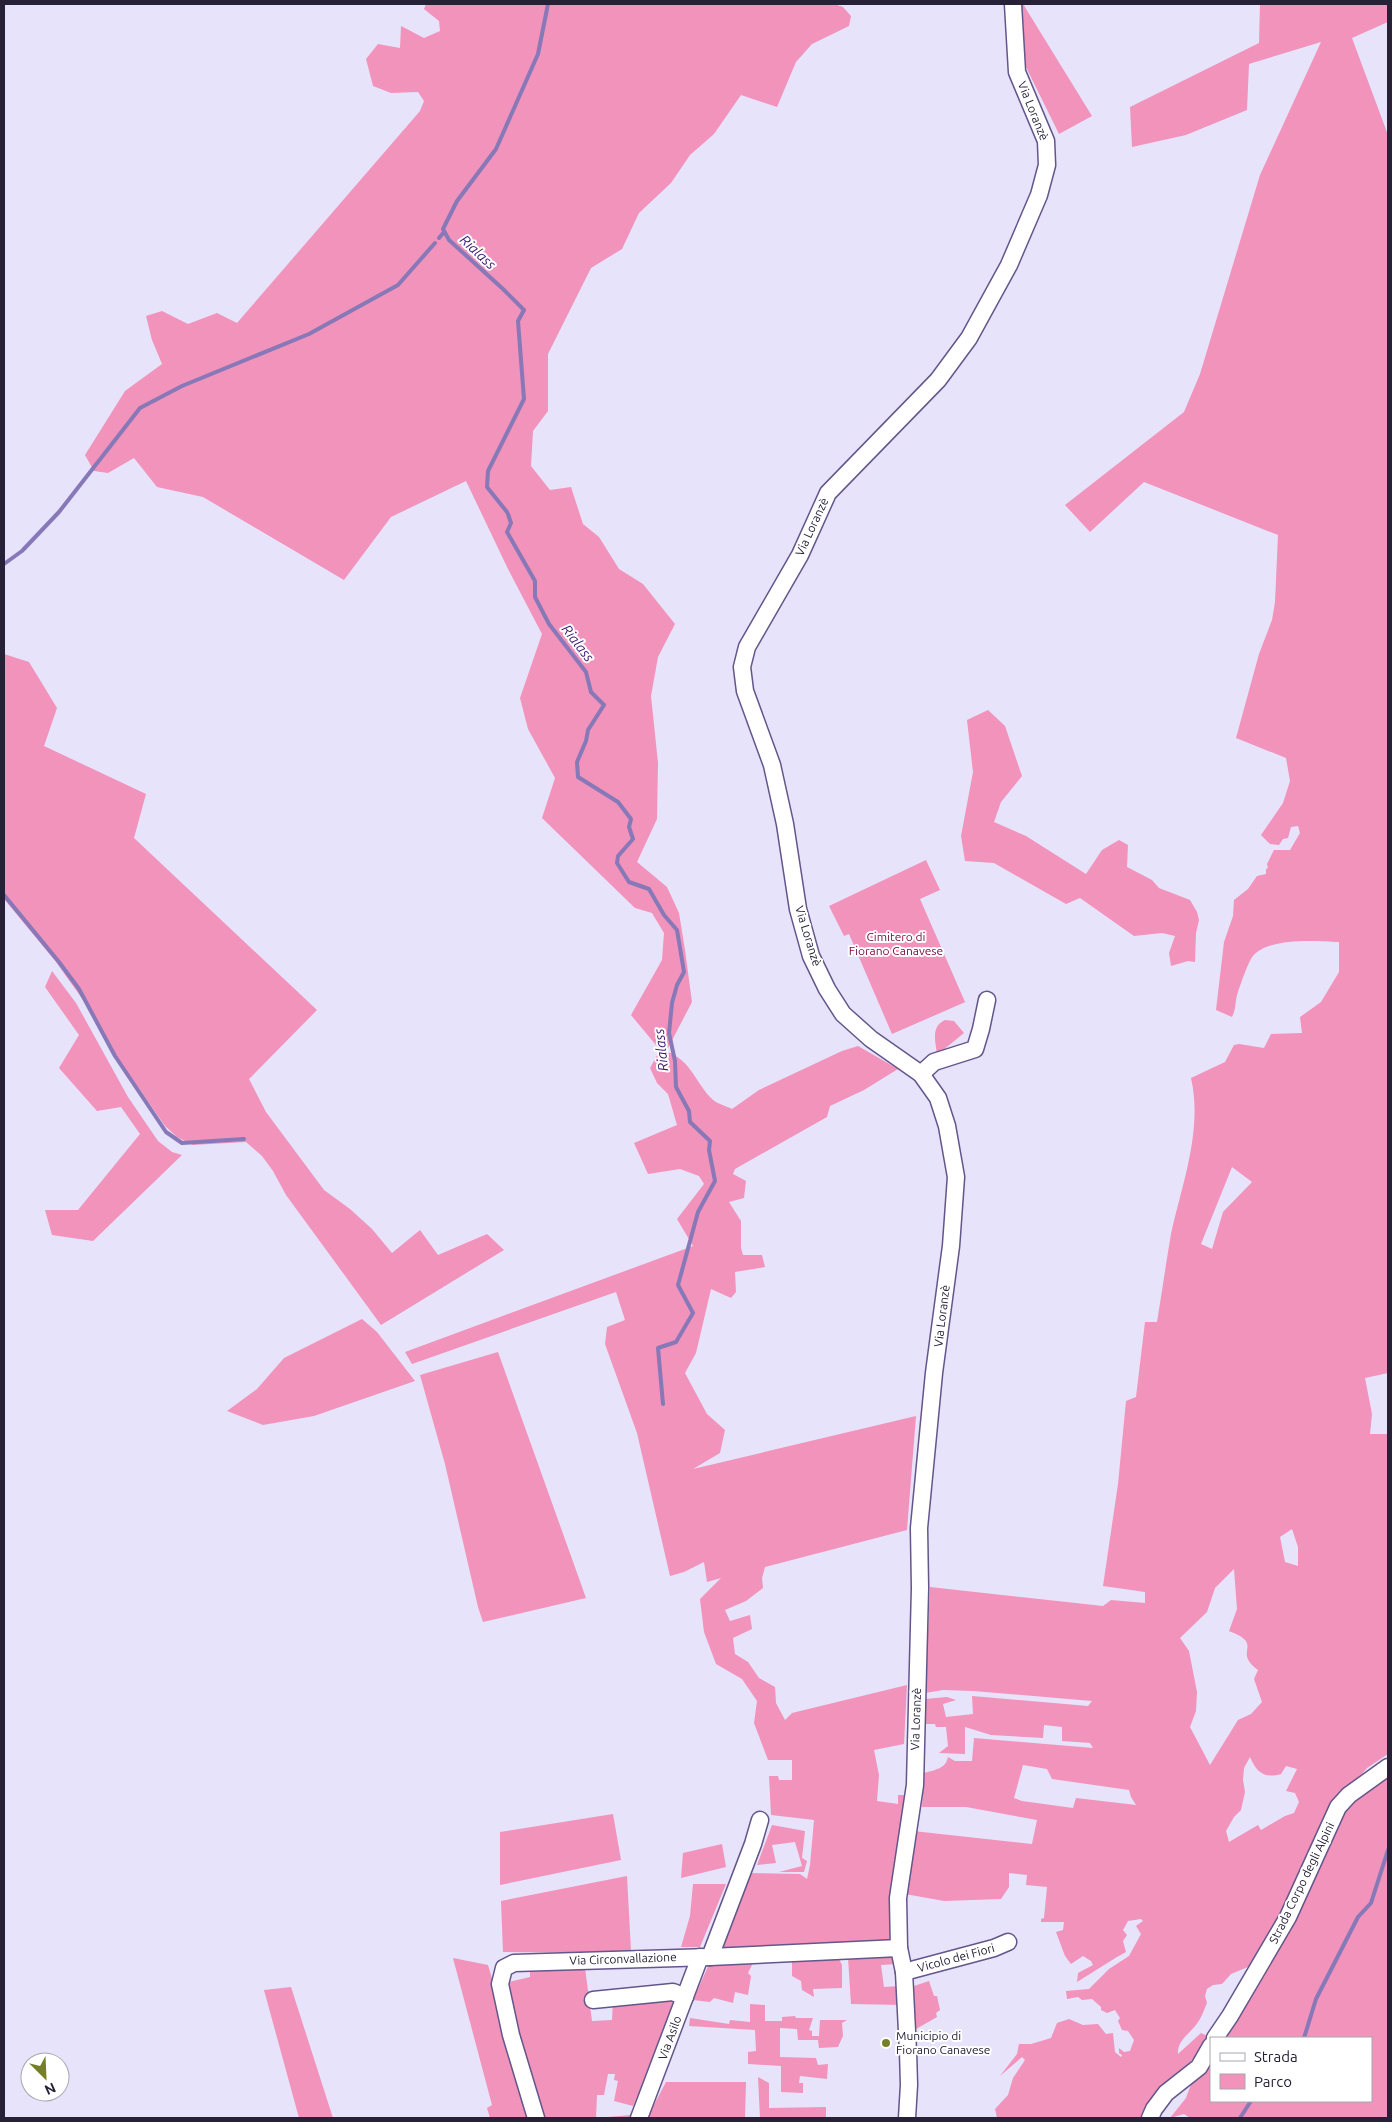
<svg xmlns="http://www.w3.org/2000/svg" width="1392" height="2122" font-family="Ubuntu,sans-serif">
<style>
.green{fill:#f193ba;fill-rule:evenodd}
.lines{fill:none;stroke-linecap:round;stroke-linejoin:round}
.stream{stroke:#8778b8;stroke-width:4}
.minor-casing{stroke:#63568a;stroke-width:19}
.minor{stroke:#fff;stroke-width:16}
.poi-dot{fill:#767e28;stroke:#fff;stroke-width:2}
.labels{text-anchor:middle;stroke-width:4;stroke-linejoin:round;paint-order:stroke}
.street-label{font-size:12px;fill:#262137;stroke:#fff}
.park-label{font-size:12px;fill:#750b45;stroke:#fff}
.poi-label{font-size:12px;fill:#262137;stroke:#fff;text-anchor:start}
.water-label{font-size:14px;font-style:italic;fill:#3a1772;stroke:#fff}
</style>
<rect width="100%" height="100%" fill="#e7e3fb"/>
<!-- green -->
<g class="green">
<path d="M 426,4 L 834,4 L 843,7 L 851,16 L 849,26 L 812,44 L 796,62 L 777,107 L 741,95 L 714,134 L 690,155 L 671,183 L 639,213 L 622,249 L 591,268 L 548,354 L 548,411 L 533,431 L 531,466 L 550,490 L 571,487 L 583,524 L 599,537 L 619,569 L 643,584 L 675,624 L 658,657 L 651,696 L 658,763 L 657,819 L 637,862 L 667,887 L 679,913 L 685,950 L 692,1002 L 667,1050 L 661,1050 C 690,1057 693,1079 711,1098 C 715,1103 726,1106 732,1109 L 759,1090 L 842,1051 L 858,1046 L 898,1069 L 864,1090 L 830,1106 L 827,1117 L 735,1169 L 733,1174 L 746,1181 L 744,1198 L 729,1202 L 741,1221 L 741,1248 L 743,1255 L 762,1255 L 765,1267 L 735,1272 L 736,1292 L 731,1298 L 711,1289 L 696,1353 L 685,1373 L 707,1414 L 725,1430 L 720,1453 L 693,1469 L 916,1416 L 907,1530 L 765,1567 L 762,1578 L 763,1588 L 746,1601 L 725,1610 L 730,1621 L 750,1615 L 752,1629 L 733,1638 L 735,1654 L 748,1662 L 759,1678 L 775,1687 L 776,1703 L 785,1720 L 792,1713 L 907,1685 L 904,1744 L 874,1750 L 879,1775 L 877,1801 L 898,1804 L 898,1795 L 907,1795 L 896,1943 L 811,1947 L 722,1947 L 743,1873 L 800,1874 L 807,1879 L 810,1865 L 814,1820 L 771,1815 L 769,1776 L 778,1776 L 779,1780 L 792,1780 L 792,1760 L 768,1760 L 754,1723 L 757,1701 L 742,1679 L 716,1664 L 704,1632 L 700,1599 L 721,1578 L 707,1582 L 704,1562 L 684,1572 L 670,1576 L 637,1433 L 605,1344 L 607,1327 L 625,1320 L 616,1292 L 412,1364 L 405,1352 L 693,1246 L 677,1219 L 704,1184 L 699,1176 L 680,1169 L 648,1174 L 634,1143 L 677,1125 L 668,1094 L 657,1083 L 650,1068 L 660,1050 L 631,1015 L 662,960 L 664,933 L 652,913 L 635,908 L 542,818 L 555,778 L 528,729 L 520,698 L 542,634 L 508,569 L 466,481 L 391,517 L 344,580 L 203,497 L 157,487 L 134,458 L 108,473 L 94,471 L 85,455 L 125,391 L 162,364 L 152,340 L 146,316 L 162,311 L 188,324 L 217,313 L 237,323 L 420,111 L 424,101 L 418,92 L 391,93 L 373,86 L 366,59 L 378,44 L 400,48 L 401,26 L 424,38 L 440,31 L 439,21 L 424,9 Z"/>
<path d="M 1018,4 L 1023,4 L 1092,116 L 1059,134 L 1023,61 Z"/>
<path d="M 1260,4 L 1388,4 L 1388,22 L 1352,38 L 1388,135 L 1388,1373 L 1365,1378 L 1372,1414 L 1370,1434 L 1388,1434 L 1388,1754 L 1367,1768 L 1331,1811 L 1322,1835 L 1255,1964 L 1231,1974 L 1222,1984 L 1213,1985 L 1207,1989 L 1205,1996 L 1207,2003 C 1204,2010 1201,2019 1196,2025 C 1189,2034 1177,2041 1178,2054 L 1201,2033 L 1210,2037 L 1199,2054 L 1158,2090 L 1147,2118 L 997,2118 L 995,2109 L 1008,2095 L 1013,2078 L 1025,2060 L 1022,2057 L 1000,2076 L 1017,2054 L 1019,2044 L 1031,2044 L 1051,2038 L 1057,2023 L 1069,2019 L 1083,2025 L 1098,2024 L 1106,2034 L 1113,2033 L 1115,2052 L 1121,2057 L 1122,2055 L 1119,2053 L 1119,2048 L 1124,2052 L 1130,2051 L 1134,2040 L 1128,2031 L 1122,2030 L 1118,2021 L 1120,2018 L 1115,2010 L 1107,2013 L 1101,2010 L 1101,2007 L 1092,1999 L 1082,2000 L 1078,1997 L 1067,1999 L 1066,1991 L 1089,1989 L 1109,1969 L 1129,1956 L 1141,1934 L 1136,1926 L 1143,1921 L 1141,1919 L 1128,1921 L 1123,1930 L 1127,1935 L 1123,1941 L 1126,1952 L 1117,1957 L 1077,1982 L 1078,1973 L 1093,1965 L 1091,1961 L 1083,1956 L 1071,1964 L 1065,1956 L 1056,1932 L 1063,1930 L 1064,1922 L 1041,1922 L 1041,1919 L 1044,1918 L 1047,1887 L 1026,1885 L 1027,1875 L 1009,1873 L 1009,1887 L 1001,1899 L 944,1901 L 905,1894 L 913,1831 L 1032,1844 L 1037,1820 L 966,1807 L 922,1807 L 924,1773 C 934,1770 946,1769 948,1757 L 955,1761 L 972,1761 L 974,1738 L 1093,1748 L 1090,1743 L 1062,1741 L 1062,1727 L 1044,1725 L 1043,1738 L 991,1735 L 965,1727 L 965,1754 L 939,1753 L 948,1746 L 946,1727 L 936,1727 L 935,1724 L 925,1724 L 925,1699 L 947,1697 L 956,1700 L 943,1704 L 946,1717 L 973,1714 L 972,1696 L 1088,1706 L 1092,1701 L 973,1691 L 943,1690 L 925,1693 L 930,1587 L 1103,1606 L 1111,1600 L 1145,1603 L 1145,1592 L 1103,1586 L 1118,1484 L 1126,1401 L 1136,1397 L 1145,1322 L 1157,1322 C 1162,1292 1166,1263 1171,1234 C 1182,1184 1203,1130 1191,1078 L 1225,1062 L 1234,1045 L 1239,1044 L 1264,1048 L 1271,1034 L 1302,1033 L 1300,1017 L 1321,1002 L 1339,972 L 1339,942 C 1316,941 1269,937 1253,956 C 1248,962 1240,986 1237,995 C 1235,1003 1236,1009 1232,1017 L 1216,1010 L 1224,942 L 1233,916 L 1234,900 L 1248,889 L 1257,876 L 1266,874 L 1266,869 L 1268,868 L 1267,864 L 1274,850 L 1290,850 L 1300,833 L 1298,826 L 1291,827 L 1288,838 L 1283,839 L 1279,845 L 1270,844 L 1261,835 L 1283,803 L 1290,781 L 1286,758 L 1236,738 L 1259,654 L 1272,620 L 1275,602 L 1278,535 L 1144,482 L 1090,532 L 1065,505 L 1184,412 L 1200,374 L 1260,175 L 1321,42 L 1249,64 L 1247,110 L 1186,135 L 1132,147 L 1130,107 L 1259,43 ZM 1232,1167 L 1252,1182 L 1223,1212 L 1212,1249 L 1201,1244 ZM 1292,1529 L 1298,1547 L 1298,1566 L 1285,1562 L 1280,1537 ZM 1234,1569 L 1237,1609 L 1229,1631 C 1233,1633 1240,1635 1244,1639 C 1254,1648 1237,1655 1258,1670 L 1254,1679 L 1262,1702 L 1251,1714 L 1238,1720 L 1210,1765 L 1190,1727 L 1196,1711 L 1197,1692 L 1189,1651 L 1180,1638 L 1207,1612 L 1215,1588 ZM 1250,1757 C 1256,1771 1263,1779 1281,1774 L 1286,1766 L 1297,1769 L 1286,1791 L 1295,1793 L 1299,1802 L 1294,1813 L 1285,1816 L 1261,1830 L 1258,1825 L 1229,1842 L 1226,1831 L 1234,1817 L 1241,1810 L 1245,1792 L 1243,1780 L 1244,1768 ZM 1023,1765 L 1047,1769 L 1052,1779 L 1129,1790 L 1131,1797 L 1136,1805 L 1076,1798 L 1073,1808 L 1022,1801 L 1014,1798 Z"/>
<path d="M 4,654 L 29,662 L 57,708 L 44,746 L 146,794 L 134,838 L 317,1010 L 249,1079 L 266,1112 L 324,1190 L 350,1209 L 372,1229 L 392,1253 L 420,1230 L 438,1255 L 487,1234 L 504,1250 L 381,1325 L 286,1195 L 273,1171 L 262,1156 L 246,1142 L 193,1145 L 177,1137 L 165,1126 L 119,1060 L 98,1021 L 56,962 L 4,899 Z"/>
<path d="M 988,710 L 1005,726 L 1022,776 L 1001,802 L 994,822 L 1026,836 L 1086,874 L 1102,850 L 1119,840 L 1128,845 L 1127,867 L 1152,880 L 1159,888 L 1190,900 L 1197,912 L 1199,920 L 1196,933 L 1195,962 L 1188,961 L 1171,966 L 1169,953 L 1175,936 L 1162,933 L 1134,936 L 1080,898 L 1066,904 L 994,863 L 965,861 L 961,836 L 973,772 L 967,720 Z"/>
<path d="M 926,860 L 940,890 L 920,899 L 965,1002 L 970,1000 L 892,1034 L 849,934 L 844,936 L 829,906 Z"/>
<path d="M 52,971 L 76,1003 L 128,1097 L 158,1141 L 172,1152 L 182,1155 L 93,1241 L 52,1235 L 45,1210 L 78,1210 L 140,1134 L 121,1107 L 97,1111 L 59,1068 L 79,1035 L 45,987 Z"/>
<path d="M 945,1020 L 954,1021 L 964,1033 L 937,1055 C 936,1042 930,1027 945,1020 Z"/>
<path d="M 362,1319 L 377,1332 L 415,1381 L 314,1416 L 263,1425 L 227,1411 L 257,1389 L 284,1358 Z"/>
<path d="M 498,1352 L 586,1598 L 483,1622 L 478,1607 L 445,1464 L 420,1375 Z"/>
<path d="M 1388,1774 L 1388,2118 L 1190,2118 L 1184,2114 L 1170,2118 L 1186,2098 L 1193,2079 L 1211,2059 L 1211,2101 L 1371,2101 L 1371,2038 L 1224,2038 L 1282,1943 L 1319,1868 L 1337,1820 L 1361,1793 Z"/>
<path d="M 613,1814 L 621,1860 L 500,1885 L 500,1832 Z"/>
<path d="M 772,1825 L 805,1831 L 802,1858 L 807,1861 L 804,1872 L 779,1872 L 802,1866 L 795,1842 L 772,1845 L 776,1863 L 757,1865 Z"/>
<path d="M 722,1844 L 726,1867 L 681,1878 L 683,1853 Z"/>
<path d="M 627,1876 L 631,1951 L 590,1953 L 503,1952 L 501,1901 Z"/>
<path d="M 693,1884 L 726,1884 L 700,1947 L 681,1947 L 690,1916 Z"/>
<path d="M 896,1956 L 897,1964 L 881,1965 L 884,1987 L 900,1986 L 903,2005 L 851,2004 L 848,1958 Z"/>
<path d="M 832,1957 L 839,1959 L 842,1965 L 842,1988 L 813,1989 L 814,1997 L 802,1990 L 801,1981 L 792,1976 L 792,1959 Z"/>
<path d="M 453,1958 L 488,1965 L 533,2118 L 490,2118 L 487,2108 L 492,2105 Z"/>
<path d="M 710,1962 L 753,1963 L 748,1973 L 751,1976 L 748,1995 L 735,1992 L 733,2003 L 714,1998 L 710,2002 L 693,2000 Z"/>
<path d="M 585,1968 L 592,2021 L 612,2020 L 613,2000 L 676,1997 L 647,2074 L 633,2106 L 614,2101 L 618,2081 L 614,2080 L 615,2074 L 608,2074 L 604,2095 L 597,2095 L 596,2118 L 631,2115 L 630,2118 L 543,2118 L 505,1983 L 530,1977 L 530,1970 Z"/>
<path d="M 929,1981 L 934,1996 L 937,1996 L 940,2010 L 936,2013 L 937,2017 L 909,2033 L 908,1988 Z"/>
<path d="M 291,1987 L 333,2118 L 299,2118 L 264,1990 Z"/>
<path d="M 750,2004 L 765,2005 L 765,2021 L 782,2021 L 782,2017 L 795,2016 L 796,2018 L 813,2018 L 809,2030 L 812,2031 L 812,2036 L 819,2036 L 820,2020 L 847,2020 L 842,2023 L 843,2036 L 838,2047 L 819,2048 L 818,2040 L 798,2040 L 797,2029 L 780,2028 L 780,2057 L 816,2058 L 818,2065 L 828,2064 L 827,2079 L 800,2076 L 799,2083 L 803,2083 L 803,2093 L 781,2092 L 781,2066 L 748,2064 L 748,2052 L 756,2051 L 755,2030 L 689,2026 L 690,2018 L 729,2024 L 730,2020 L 750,2022 Z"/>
<path d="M 758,2077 L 769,2083 L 769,2108 L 826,2107 L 826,2118 L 760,2118 Z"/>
<path d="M 666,2082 L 746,2082 L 745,2118 L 647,2118 Z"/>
</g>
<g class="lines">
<!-- stream -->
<g class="stream">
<path d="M 439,238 L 444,232"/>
<path d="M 507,512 L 487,487 L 488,471 L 524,399 L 518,321 L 524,310 L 503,289 L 449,240 L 443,229 L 457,201 L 496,149 L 538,54 L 548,4"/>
<path d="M 508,514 L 511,523 L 507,532 L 535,581 L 535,597 L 549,624 L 586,672 L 591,692 L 604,705 L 588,730 L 586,741 L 577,762 L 578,777 L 618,802 L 631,819 L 629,827 L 633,839 L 618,856 L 617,863 L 629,882 L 649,889 L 664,915 L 677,930 L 684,972 L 677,985 L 672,1003 L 669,1033 L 675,1061 L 676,1087 L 689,1111 L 690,1122 L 710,1141 L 709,1150 L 715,1181 L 698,1212 L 678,1285 L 693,1313 L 676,1342 L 658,1348 L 663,1404"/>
<path d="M 4,564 L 22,551 L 59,512 L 140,408 L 182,386 L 309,334 L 398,285 L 435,243"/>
<path d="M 4,895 L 59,962 L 79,989 L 115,1056 L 166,1132 L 182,1143 L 244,1139"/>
<path d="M 1304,2038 L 1316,1999 L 1358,1917 L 1371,1903 L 1388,1850"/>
<path d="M 1240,2118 L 1251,2101"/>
</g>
<defs>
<g id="minor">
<path d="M 921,1074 L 934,1062 L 975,1049 L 981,1029 L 987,1000"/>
<path d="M 710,1957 L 753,1844 L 760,1820"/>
<path d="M 904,1972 L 994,1948 L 1008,1942"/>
<path d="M 593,2000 L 673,1992 L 685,1997"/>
<path d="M 1215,2038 L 1230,2016 L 1288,1917 L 1338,1807 L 1349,1795 L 1388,1767"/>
<path d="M 536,2118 L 511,2035 L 500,1984 L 504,1968 L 514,1963 L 710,1957 L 899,1948"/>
<path d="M 639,2118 L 700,1957"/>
<path d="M 907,2118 L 909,2085 L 908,2051 L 904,1972 L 899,1948 L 898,1898 L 915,1785 L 920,1588 L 919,1528 L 934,1373 L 951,1246 L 956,1177 L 947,1126 L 938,1098 L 921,1074 L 871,1039 L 843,1014 L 827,989 L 811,956 L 798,909 L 785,824 L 772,765 L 745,691 L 742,667 L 747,647 L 800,555 L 828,493 L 938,380 L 969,338 L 1009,265 L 1039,195 L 1047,165 L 1046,141 L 1017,72 L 1013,4"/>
<path d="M 1150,2118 L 1154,2109 L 1166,2093 L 1199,2067 L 1211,2046"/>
</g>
</defs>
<!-- minor casing -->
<use href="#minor" class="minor-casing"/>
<!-- minor -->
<use href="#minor" class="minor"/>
</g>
<!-- markers -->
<circle class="poi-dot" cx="886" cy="2043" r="5"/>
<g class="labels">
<!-- street labels -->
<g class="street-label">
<text transform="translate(1033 111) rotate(68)" y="4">Via Loranzè</text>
<text transform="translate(812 527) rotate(-65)" y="4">Via Loranzè</text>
<text transform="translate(808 936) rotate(73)" y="4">Via Loranzè</text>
<text transform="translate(942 1316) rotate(-83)" y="4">Via Loranzè</text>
<text transform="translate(916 1719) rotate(-88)" y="4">Via Loranzè</text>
<text transform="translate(1302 1883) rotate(-64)" y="4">Strada Corpo degli Alpini</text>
<text transform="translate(956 1958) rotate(-15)" y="4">Vicolo dei Fiori</text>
<text transform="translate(623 1959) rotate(-2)" y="4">Via Circonvallazione</text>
<text transform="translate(670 2038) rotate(-70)" y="4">Via Asilo</text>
</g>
<!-- park labels -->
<g class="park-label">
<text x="896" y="941">Cimitero di<tspan x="896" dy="14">Fiorano Canavese</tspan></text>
</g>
<!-- poi labels -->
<g class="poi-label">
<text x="896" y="2040">Municipio di<tspan x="896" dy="14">Fiorano Canavese</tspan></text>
</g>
<!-- water labels -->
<g class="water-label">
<text transform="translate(478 252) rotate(43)" y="5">Rialass</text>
<text transform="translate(578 643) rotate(52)" y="5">Rialass</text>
<text transform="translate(661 1050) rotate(-96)" y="5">Rialass</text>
</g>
</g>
<!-- border -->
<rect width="1392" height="2122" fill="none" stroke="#262137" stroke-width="10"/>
<!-- legend -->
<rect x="1210" y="2037" width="162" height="65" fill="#ffffff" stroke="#a8a6af"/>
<rect x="1220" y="2053" width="25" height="8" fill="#ffffff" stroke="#a8a6af"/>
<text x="1254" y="2062" font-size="15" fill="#262137">Strada</text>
<rect x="1220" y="2074" width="25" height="15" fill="#f193ba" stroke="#a8a6af"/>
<text x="1254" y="2087" font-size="15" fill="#262137">Parco</text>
<!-- north arrow -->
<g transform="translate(45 2077) rotate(156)"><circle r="24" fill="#ffffff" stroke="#a8a6af"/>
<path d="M0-4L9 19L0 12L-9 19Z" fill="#767e28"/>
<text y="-8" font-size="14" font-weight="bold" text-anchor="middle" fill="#262137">N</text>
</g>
</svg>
